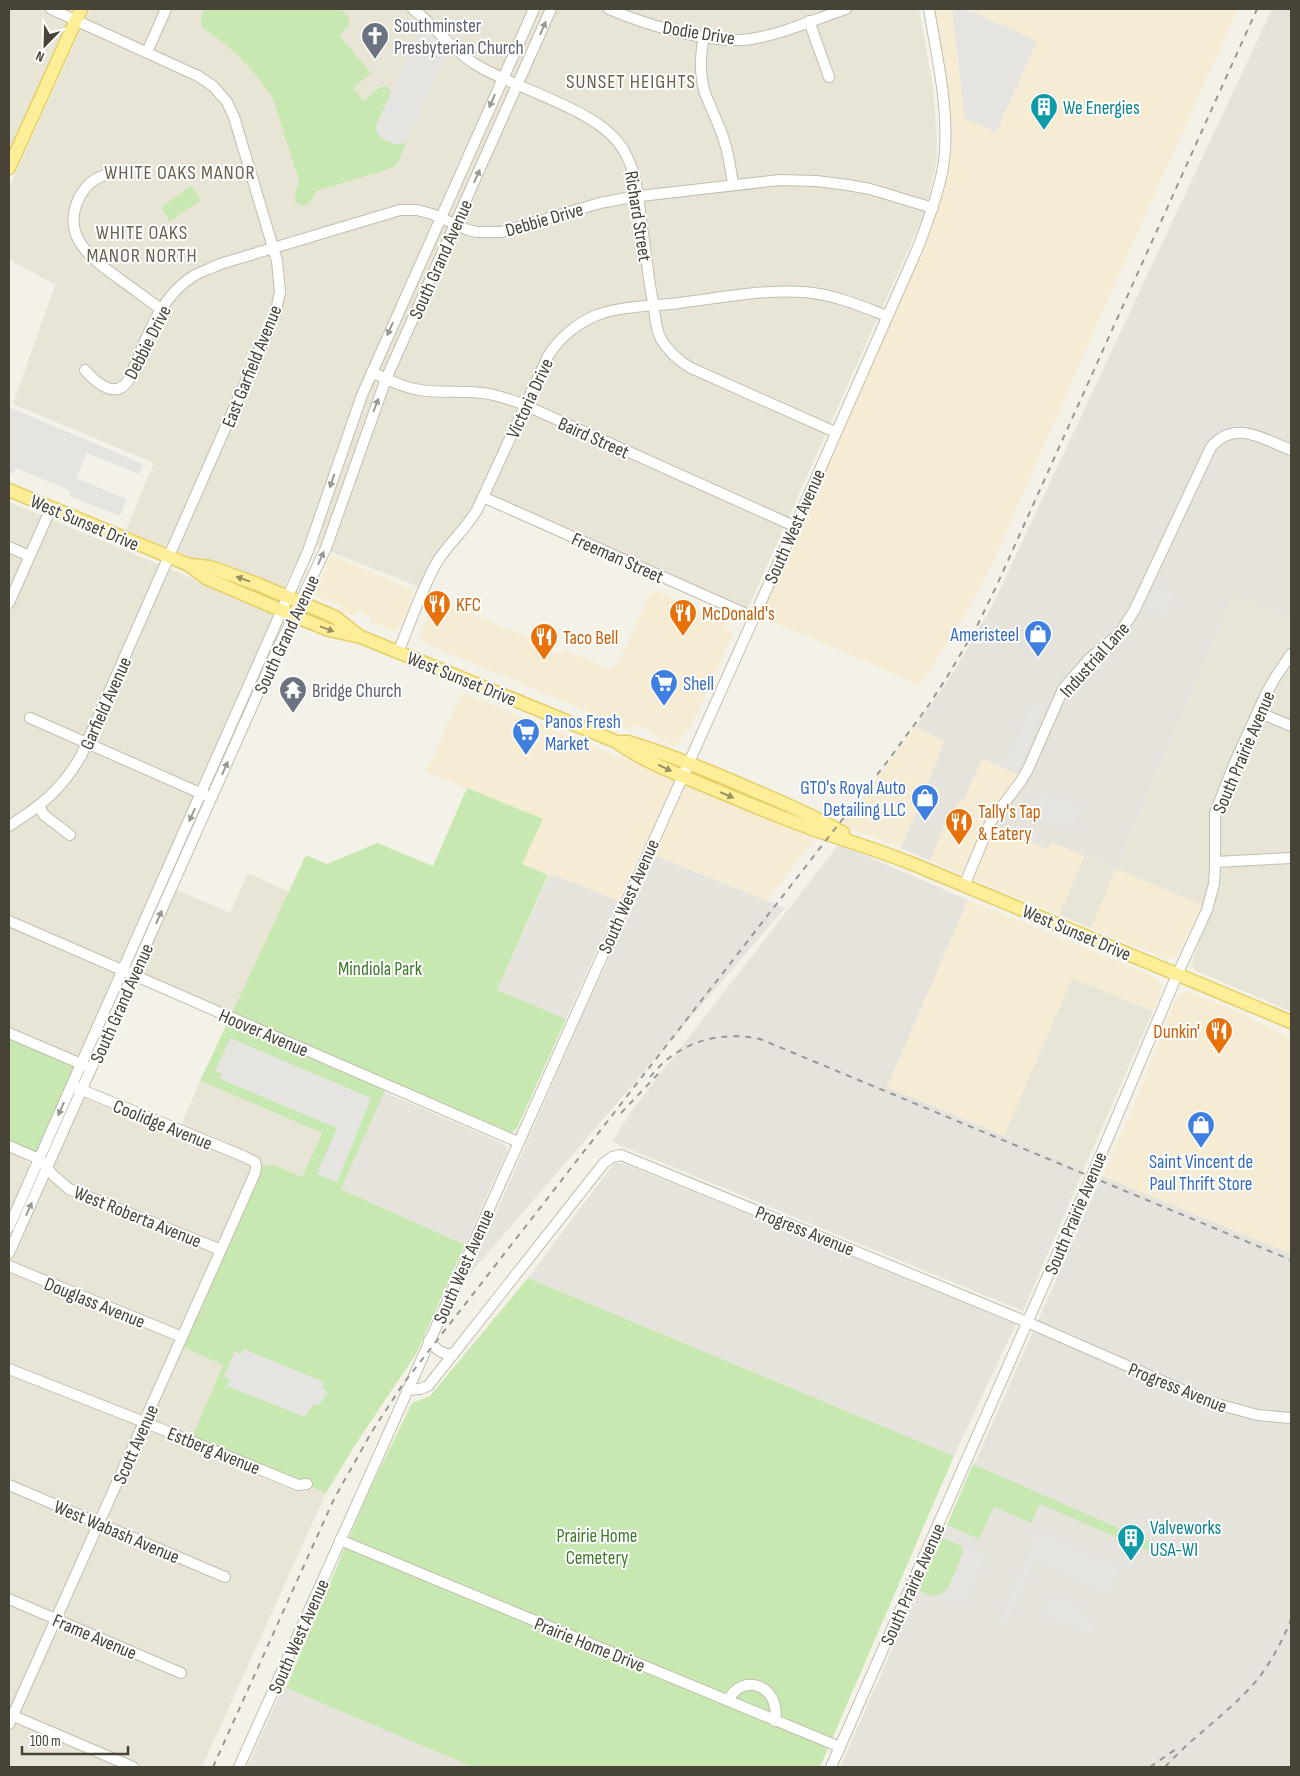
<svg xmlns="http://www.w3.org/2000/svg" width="1300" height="1776" font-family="'Sofia Sans Condensed',sans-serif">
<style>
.residential{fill:#e8e5d6}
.commercial{fill:#f6ecd3}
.industrial{fill:#e6e3dc}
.green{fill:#c8e8b1}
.parking{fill:#e5e4e0}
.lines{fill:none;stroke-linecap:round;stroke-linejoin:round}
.minor-casing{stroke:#c2bead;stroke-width:12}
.major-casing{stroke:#e4cf66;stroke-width:15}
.minor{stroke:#fff;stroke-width:10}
.major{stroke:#feee97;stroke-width:12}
.rail{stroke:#979797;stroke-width:2;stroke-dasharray:6 6;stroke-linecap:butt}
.oneway{fill:#9a9890}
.oneway2{fill:#999062}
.labels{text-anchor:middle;stroke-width:4;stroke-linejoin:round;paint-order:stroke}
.worship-label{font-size:19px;fill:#5b616d;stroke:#fff;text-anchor:start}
.street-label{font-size:19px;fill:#474336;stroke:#fff}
.culture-label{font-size:19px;fill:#0d838f;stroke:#fff;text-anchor:start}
.food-label{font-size:19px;fill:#c56008;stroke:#fff;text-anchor:start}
.shop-label{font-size:19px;fill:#366cbe;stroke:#fff;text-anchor:end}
.park-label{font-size:19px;fill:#3d7929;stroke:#fff}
.neighbourhood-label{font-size:20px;letter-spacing:1px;fill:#6a624e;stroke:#fff}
</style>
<rect width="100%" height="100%" fill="#f4f2e8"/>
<!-- residential -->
<g class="residential">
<path d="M 9,9 L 51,9 L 76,20 L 9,168 Z"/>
<path d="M 90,9 L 919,9 L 933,87 L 937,140 L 936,163 L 928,201 L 920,223 L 748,608 L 746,609 L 481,493 L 470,515 L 436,555 L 419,587 L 306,542 L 283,589 L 203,562 L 126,530 L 154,463 L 13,404 L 55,285 L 9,259 L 9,188 Z"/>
<path d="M 9,502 L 230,594 L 270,612 L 272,617 L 272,621 L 79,1057 L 77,1058 L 9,1030 Z"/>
<path d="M 1233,594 L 1291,619 L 1291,1011 L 1196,971 L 1192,964 L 1194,957 L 1211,909 L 1116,869 L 1091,928 L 1059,915 L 1084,856 L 1116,869 Z"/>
<path d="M 248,873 L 289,892 L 232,1013 L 144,975 L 142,972 L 142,968 L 177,890 L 230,913 Z"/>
<path d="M 1072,978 L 1153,1011 L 1084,1169 L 1004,1135 Z"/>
<path d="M 200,1081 L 322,1133 L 302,1177 L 274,1165 L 252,1169 L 175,1344 L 223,1364 L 189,1448 L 293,1490 L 304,1492 L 314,1488 L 326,1493 L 202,1767 L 9,1767 L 9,1263 L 84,1098 L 177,1135 Z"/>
<path d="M 9,1152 L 26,1160 L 31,1166 L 9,1218 Z"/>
</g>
<!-- commercial -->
<g class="commercial">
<path d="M 929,9 L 1238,9 L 1117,279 L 995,558 L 961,622 L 920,685 L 755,614 L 927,225 L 945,159 Z"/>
<path d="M 331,555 L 415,590 L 400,627 L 393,631 L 370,621 L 371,617 L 358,610 L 355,616 L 339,610 L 341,606 L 314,595 Z"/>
<path d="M 656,591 L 726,621 L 724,627 L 734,632 L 692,725 L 674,747 L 637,725 L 630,729 L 424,643 L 420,633 L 434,603 L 438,600 L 525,636 L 528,637 L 530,643 L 559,654 L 566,651 L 611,670 L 615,662 L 619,663 L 648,596 Z"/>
<path d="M 462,692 L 693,787 L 817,836 L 767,901 L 642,850 L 619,901 L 550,873 L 548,875 L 522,864 L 542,819 L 426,772 Z"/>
<path d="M 915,727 L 945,741 L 901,848 L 841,825 Z"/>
<path d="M 981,759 L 1022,776 L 989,824 L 1047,849 L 1051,842 L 1084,856 L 1059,915 L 930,861 L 950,812 L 965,797 Z"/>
<path d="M 1116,869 L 1203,906 L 1175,959 L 1164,958 L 1091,928 Z"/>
<path d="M 968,900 L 1149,974 L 1156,978 L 1162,987 L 1161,993 L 1153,1011 L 1072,978 L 1004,1135 L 887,1087 Z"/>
<path d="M 1190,992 L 1241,1013 L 1291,1038 L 1291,1254 L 1102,1176 L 1131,1112 L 1174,1003 L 1181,993 Z"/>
</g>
<!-- industrial -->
<g class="industrial">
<path d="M 1272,9 L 1291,9 L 1291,619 L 1233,595 L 1116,869 L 1051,842 L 1047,849 L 994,826 L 999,817 L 1009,804 L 1019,794 L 1029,779 L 982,759 L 965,797 L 950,812 L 930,861 L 901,848 L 945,741 L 915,727 L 953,673 L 993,604 Z"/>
<path d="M 839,844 L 968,900 L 887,1087 L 1084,1169 L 1023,1311 L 612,1142 L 633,1109 Z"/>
<path d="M 656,856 L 785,908 L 469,1275 L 579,1023 Z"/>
<path d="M 550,873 L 619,901 L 566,1019 L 497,990 Z"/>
<path d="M 384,1092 L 498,1141 L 506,1146 L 507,1151 L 465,1245 L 341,1189 Z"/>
<path d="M 615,1162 L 628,1165 L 1016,1324 L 954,1456 L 528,1278 Z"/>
<path d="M 1102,1176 L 1291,1254 L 1291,1767 L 840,1767 Z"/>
<path d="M 283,1687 L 469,1765 L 468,1767 L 247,1767 Z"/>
</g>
<!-- green -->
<g class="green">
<path d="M 204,9 L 341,9 L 348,17 L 350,25 L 339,35 L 371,73 L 353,88 L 364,101 C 371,95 385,78 391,92 L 376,126 L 376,130 L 405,142 L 408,138 L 397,164 L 389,169 L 316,191 L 308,204 L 304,206 L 296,203 C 292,196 299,188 299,180 L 272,96 L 255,74 L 243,61 L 224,43 L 205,30 L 201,24 L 201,18 Z"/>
<path d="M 191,186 L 201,200 L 170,221 L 161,207 Z"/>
<path d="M 467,788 L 543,819 L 522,864 L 548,875 L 497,990 L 566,1019 L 517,1128 L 512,1132 L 506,1132 L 389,1082 L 341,1189 L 465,1245 L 416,1354 L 357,1442 L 326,1493 L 192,1437 L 223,1365 L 183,1347 L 261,1174 L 262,1166 L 274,1165 L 302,1177 L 322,1133 L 200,1081 L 306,855 L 327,864 L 377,843 L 433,866 Z"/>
<path d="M 9,1033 L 81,1064 L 39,1158 L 9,1145 Z"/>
<path d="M 528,1278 L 954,1456 L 820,1767 L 468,1767 L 468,1765 L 286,1688 L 368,1493 L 412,1403 L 430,1396 Z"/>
<path d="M 973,1464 L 1164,1548 L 1160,1556 L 1040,1504 L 1031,1523 L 994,1507 L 979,1539 L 947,1525 Z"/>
<path d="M 943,1538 L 962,1546 L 963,1552 C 957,1566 950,1601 929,1595 C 925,1594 921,1591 918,1589 L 940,1540 Z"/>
</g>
<!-- parking -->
<g class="parking">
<path d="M 952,9 L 970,11 L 1037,41 L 996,132 L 965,119 Z"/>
<path d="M 429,22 L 451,44 L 408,138 L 403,144 L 394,144 L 383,139 L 378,135 L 376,126 L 416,38 Z"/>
<path d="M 9,407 L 143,464 L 139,474 L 87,453 L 76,478 L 126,499 L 120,516 L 69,496 L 71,491 L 16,468 L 13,474 L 9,472 Z"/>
<path d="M 1153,585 L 1174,594 L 1165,615 L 1143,607 Z"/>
<path d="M 1032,705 L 1042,710 L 1017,771 L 1005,766 Z"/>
<path d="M 1040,793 L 1051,798 L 1052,796 L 1081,808 L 1073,829 L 1032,813 Z"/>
<path d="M 230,1038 L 371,1098 L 337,1182 L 317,1174 L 337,1128 L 220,1079 L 222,1074 L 215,1072 Z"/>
<path d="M 244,1349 L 324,1382 L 322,1388 L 328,1392 L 318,1406 L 313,1404 L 305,1417 L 227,1386 L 230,1379 L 224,1376 L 235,1351 L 241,1354 Z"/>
<path d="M 1038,1533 L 1118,1568 L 1108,1592 L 1035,1559 L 1006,1624 L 1000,1622 Z"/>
<path d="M 966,1547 L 985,1555 L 963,1606 L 944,1598 Z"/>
<path d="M 1052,1594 L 1082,1607 L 1079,1614 L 1096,1621 L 1090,1634 L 1043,1613 Z"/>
</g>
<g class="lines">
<defs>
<g id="minor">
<path d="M 413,9 C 435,26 452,50 475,64 C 516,90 601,109 624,151 C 638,175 638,200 642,227 C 646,252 648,278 653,302 C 655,315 655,327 661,339 C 668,351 679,361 691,368 L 835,432"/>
<path d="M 609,9 C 646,25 712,45 751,39 C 783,34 815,19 846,9"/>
<path d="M 809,21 L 829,77"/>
<path d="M 704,36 C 700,56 699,74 705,93 C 711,109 719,124 724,140 C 729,155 731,170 733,185"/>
<path d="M 147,52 L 166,9"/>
<path d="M 119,172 C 100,175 88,180 79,198 C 60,237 93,260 121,280 C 135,290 148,300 161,309"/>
<path d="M 85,370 C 96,383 117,401 129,379 C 145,343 158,297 195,275 C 203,271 212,268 220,264 L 400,210 L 417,210 L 432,214 L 468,230 L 477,232 L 501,232 L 600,203 L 632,197 L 780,180 L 816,181 L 848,185 L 870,189 L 933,208"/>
<path d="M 372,372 C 386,379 400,386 415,389 C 437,394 460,390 482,393 C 495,394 507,399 520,403 L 794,526"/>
<path d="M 483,497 L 753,617"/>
<path d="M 9,547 L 29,556"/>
<path d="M 9,603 L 51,508"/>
<path d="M 398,652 C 411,622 421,590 437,562 C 449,543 466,529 477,510 L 548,356 C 559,338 577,323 597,315 C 621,306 653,306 679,303 C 721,298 762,289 804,292 C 833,294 861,306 887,316"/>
<path d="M 1258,712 L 1291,726"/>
<path d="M 30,718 L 207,796"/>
<path d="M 39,806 L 44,815 L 70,835"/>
<path d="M 9,826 C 42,805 61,790 81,756 L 275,315 L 280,292 L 277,261 L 234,117 L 227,102 L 213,86 L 198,76 L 51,9"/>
<path d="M 1215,862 L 1291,858"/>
<path d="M 964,886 L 991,821 L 1021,781 L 1028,769 L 1063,689 L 1089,659 L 1119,634 L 1134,611 L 1211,447 C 1235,419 1263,439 1291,450"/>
<path d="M 9,921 L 518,1142"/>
<path d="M 9,1033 L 86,1066"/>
<path d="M 9,1146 L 39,1159 L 53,1175 L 69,1189 L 221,1250"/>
<path d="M 9,1227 L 308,551 L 362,395 L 534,9"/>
<path d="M 9,1253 L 274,657 L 326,548 L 386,379 L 551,9"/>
<path d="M 9,1266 L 182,1337"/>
<path d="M 429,1340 C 436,1350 442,1354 453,1355"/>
<path d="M 9,1369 L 144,1422 L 298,1485 L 307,1484"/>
<path d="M 407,1390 L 420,1389 L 428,1386 L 604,1163 L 612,1157 L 621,1155 L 1027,1322 L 1210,1402 L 1257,1415 L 1291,1418"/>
<path d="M 9,1485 L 225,1577"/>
<path d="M 340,1540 L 840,1747"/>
<path d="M 9,1599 L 181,1673"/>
<path d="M 728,1701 C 741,1672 781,1684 775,1721"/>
<path d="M 9,1714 L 133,1767"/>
<path d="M 9,1724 L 221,1250 L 255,1173 L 256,1167 L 255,1162 L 243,1156 L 77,1088"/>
<path d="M 239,1767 L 811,490 L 919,245 C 929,217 940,190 944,161 C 950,111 937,58 929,9"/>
<path d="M 831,1767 L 1091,1178 L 1177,975 L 1207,910 L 1214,884 L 1215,869 L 1215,813 L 1235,762 L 1266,694 L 1275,678 L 1291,654"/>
</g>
<g id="major">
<path d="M 9,168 L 81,9"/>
<path d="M 9,490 L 189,565 L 206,578 L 304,620 L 329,630 L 361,637 L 398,652 L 617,742 C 638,759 680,775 706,786 C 747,803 788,821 830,835 C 858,844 885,853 913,864 L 1291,1022"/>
<path d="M 190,565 L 210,567 L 257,584 L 335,617 L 359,636"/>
<path d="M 621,742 L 628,742 C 671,755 712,772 753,790 C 783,803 815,816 843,833"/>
</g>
</defs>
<!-- minor casing -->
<use href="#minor" class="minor-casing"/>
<!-- major casing -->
<use href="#major" class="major-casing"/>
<!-- minor -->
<use href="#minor" class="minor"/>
<!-- major -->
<use href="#major" class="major"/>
<!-- rail -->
<g class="rail">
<path d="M 650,1077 C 677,1043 717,1030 760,1039 L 1291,1260"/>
<path d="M 621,1113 L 659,1073"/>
<path d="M 213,1767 L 334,1499 L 371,1433 L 403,1384 L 887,762 L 928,706 L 947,677 L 976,628 L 996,587 L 1257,9"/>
<path d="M 1150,1767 L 1176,1749"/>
<path d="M 1165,1767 C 1193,1736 1230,1712 1257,1680 C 1272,1661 1282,1641 1291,1620"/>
</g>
</g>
<!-- one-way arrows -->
<defs><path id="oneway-solid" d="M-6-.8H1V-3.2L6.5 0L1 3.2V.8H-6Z" transform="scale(1.25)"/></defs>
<g class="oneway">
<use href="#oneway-solid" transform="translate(543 28) rotate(-66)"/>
<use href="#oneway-solid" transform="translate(492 101) rotate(114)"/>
<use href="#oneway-solid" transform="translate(477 176) rotate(-66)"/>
<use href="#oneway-solid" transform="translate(390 329) rotate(114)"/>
<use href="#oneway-solid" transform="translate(376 405) rotate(-69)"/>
<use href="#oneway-solid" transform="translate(332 481) rotate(109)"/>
<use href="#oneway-solid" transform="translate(321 558) rotate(-66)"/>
<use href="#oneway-solid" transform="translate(225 768) rotate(-66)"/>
<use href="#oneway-solid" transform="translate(192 815) rotate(114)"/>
<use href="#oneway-solid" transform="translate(159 917) rotate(-66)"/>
<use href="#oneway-solid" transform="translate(61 1109) rotate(114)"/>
<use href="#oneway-solid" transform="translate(29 1209) rotate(-66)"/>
</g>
<g class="oneway2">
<use href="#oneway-solid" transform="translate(243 579) rotate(-160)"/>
<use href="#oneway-solid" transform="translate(327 629) rotate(20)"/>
<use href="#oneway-solid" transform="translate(665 768) rotate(26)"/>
<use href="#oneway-solid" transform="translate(727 795) rotate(23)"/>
</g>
<!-- icons -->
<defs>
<symbol id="church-pin" viewBox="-11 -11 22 30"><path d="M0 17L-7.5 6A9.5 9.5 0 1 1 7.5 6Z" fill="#6b7280" stroke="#fff"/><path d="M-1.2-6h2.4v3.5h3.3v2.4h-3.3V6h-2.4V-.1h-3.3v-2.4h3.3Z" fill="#fff"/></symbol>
<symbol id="building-pin" viewBox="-11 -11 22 30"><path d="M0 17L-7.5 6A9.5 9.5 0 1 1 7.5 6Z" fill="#0f9aa8" stroke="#fff"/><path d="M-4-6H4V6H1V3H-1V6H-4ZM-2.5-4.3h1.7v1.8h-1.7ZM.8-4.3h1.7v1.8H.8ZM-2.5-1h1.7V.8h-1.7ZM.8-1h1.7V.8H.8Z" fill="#fff"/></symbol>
<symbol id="restaurant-pin" viewBox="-11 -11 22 30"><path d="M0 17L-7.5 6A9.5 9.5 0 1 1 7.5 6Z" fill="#e8710a" stroke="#fff"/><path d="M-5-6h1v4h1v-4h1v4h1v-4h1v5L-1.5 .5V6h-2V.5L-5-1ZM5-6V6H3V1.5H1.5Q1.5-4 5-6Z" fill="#fff"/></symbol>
<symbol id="shop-pin" viewBox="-11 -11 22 30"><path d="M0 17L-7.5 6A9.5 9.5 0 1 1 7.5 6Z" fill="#3f7fe0" stroke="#fff"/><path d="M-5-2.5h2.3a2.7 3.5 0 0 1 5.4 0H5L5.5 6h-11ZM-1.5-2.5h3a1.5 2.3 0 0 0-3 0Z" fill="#fff"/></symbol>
<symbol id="supermarket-pin" viewBox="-11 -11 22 30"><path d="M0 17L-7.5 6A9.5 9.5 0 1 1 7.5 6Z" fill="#3f7fe0" stroke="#fff"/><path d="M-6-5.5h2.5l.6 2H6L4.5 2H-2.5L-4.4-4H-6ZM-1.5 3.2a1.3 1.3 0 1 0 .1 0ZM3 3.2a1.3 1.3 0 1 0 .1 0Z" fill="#fff"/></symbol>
<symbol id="temple-pin" viewBox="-11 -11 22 30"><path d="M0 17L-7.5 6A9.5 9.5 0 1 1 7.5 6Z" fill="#6b7280" stroke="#fff"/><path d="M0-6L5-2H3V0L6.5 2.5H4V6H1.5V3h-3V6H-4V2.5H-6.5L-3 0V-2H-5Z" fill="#fff"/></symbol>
</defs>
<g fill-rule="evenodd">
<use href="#church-pin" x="359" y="20" width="32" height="43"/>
<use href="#building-pin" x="1028" y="91" width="32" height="43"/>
<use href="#restaurant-pin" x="421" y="588" width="32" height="43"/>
<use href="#restaurant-pin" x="667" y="597" width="32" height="43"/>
<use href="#shop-pin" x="1022" y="618" width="32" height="43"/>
<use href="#restaurant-pin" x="528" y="621" width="32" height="43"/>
<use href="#supermarket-pin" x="648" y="667" width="32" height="43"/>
<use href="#temple-pin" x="277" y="674" width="32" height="43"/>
<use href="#supermarket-pin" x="510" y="716" width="32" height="43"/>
<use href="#shop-pin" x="909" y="782" width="32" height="43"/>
<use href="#restaurant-pin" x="943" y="806" width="32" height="43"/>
<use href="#restaurant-pin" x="1203" y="1015" width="32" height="43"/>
<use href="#shop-pin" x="1185" y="1109" width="32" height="43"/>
<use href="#building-pin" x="1115" y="1522" width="32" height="43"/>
</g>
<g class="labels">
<!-- worship labels -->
<g class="worship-label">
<text x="394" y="32">Southminster<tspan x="394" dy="22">Presbyterian Church</tspan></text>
<text x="312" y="697">Bridge Church</text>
</g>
<!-- street labels -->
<g class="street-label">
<text transform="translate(699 32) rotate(9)" y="7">Dodie Drive</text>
<text transform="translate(639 216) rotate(81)" y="7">Richard Street</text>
<text transform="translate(544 219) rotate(-16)" y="7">Debbie Drive</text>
<text transform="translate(440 259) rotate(-66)" y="7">South Grand Avenue</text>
<text transform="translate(147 342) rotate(-63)" y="7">Debbie Drive</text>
<text transform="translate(251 366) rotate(-68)" y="7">East Garfield Avenue</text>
<text transform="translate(529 398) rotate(-65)" y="7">Victoria Drive</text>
<text transform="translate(594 437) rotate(24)" y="7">Baird Street</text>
<text transform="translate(85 522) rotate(23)" y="7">West Sunset Drive</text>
<text transform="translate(794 526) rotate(-66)" y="7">South West Avenue</text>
<text transform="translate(618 557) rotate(24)" y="7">Freeman Street</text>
<text transform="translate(286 634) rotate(-65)" y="7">South Grand Avenue</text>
<text transform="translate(1094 659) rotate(-48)" y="7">Industrial Lane</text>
<text transform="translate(462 678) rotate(22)" y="7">West Sunset Drive</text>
<text transform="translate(105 703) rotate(-66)" y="7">Garfield Avenue</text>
<text transform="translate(1243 752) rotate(-67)" y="7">South Prairie Avenue</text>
<text transform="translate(628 896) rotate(-66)" y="7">South West Avenue</text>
<text transform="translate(1077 932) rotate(23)" y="7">West Sunset Drive</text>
<text transform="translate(121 1003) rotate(-66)" y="7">South Grand Avenue</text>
<text transform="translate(264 1032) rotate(23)" y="7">Hoover Avenue</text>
<text transform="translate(163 1124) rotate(22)" y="7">Coolidge Avenue</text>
<text transform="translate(1075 1213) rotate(-67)" y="7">South Prairie Avenue</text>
<text transform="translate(138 1216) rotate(22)" y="7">West Roberta Avenue</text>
<text transform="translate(805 1230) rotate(22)" y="7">Progress Avenue</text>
<text transform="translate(463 1266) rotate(-66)" y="7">South West Avenue</text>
<text transform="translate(95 1302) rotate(22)" y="7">Douglass Avenue</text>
<text transform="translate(1178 1387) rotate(22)" y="7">Progress Avenue</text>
<text transform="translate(135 1444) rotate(-66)" y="7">Scott Avenue</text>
<text transform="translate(214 1450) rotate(22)" y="7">Estberg Avenue</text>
<text transform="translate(117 1531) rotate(23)" y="7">West Wabash Avenue</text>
<text transform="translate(912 1584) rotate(-66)" y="7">South Prairie Avenue</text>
<text transform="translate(95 1636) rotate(23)" y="7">Frame Avenue</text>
<text transform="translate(298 1636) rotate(-66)" y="7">South West Avenue</text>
<text transform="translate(590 1644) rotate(22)" y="7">Prairie Home Drive</text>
</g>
<!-- culture labels -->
<g class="culture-label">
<text x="1063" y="114">We Energies</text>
<text x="1150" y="1534">Valveworks<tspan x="1150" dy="22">USA-WI</tspan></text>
</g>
<!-- food labels -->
<g class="food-label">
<text x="456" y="611">KFC</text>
<text x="702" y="620">McDonald's</text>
<text x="563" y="644">Taco Bell</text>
<text x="978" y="818">Tally's Tap<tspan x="978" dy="22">&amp; Eatery</tspan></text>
<text x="1200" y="1038" text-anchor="end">Dunkin'</text>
</g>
<!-- shop labels -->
<g class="shop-label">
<text x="1019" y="641">Ameristeel</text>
<text x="683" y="690" text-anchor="start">Shell</text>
<text x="545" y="728" text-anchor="start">Panos Fresh<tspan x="545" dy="22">Market</tspan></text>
<text x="906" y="794">GTO's Royal Auto<tspan x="906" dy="22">Detailing LLC</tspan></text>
<text x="1201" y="1168" text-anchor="middle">Saint Vincent de<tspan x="1201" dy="22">Paul Thrift Store</tspan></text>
</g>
<!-- park labels -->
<g class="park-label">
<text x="380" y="975">Mindiola Park</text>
<text x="597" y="1542">Prairie Home<tspan x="597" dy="22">Cemetery</tspan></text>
</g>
<!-- neighbourhood labels -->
<g class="neighbourhood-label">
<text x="631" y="88">SUNSET HEIGHTS</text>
<text x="180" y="179">WHITE OAKS MANOR</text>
<text x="142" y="239">WHITE OAKS<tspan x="142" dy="23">MANOR NORTH</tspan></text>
</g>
</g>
<!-- border -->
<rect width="1300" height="1776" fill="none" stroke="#474336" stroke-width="20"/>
<!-- north arrow -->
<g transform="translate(45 45) rotate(203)" stroke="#ffffff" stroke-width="4" paint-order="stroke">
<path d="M0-4L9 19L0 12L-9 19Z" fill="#474336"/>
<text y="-8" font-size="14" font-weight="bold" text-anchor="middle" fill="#474336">N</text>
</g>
<!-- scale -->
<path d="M22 1746v8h106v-8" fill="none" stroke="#474336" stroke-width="2.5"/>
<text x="30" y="1746" font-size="15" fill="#474336" stroke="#ffffff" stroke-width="4" paint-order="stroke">100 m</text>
</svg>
